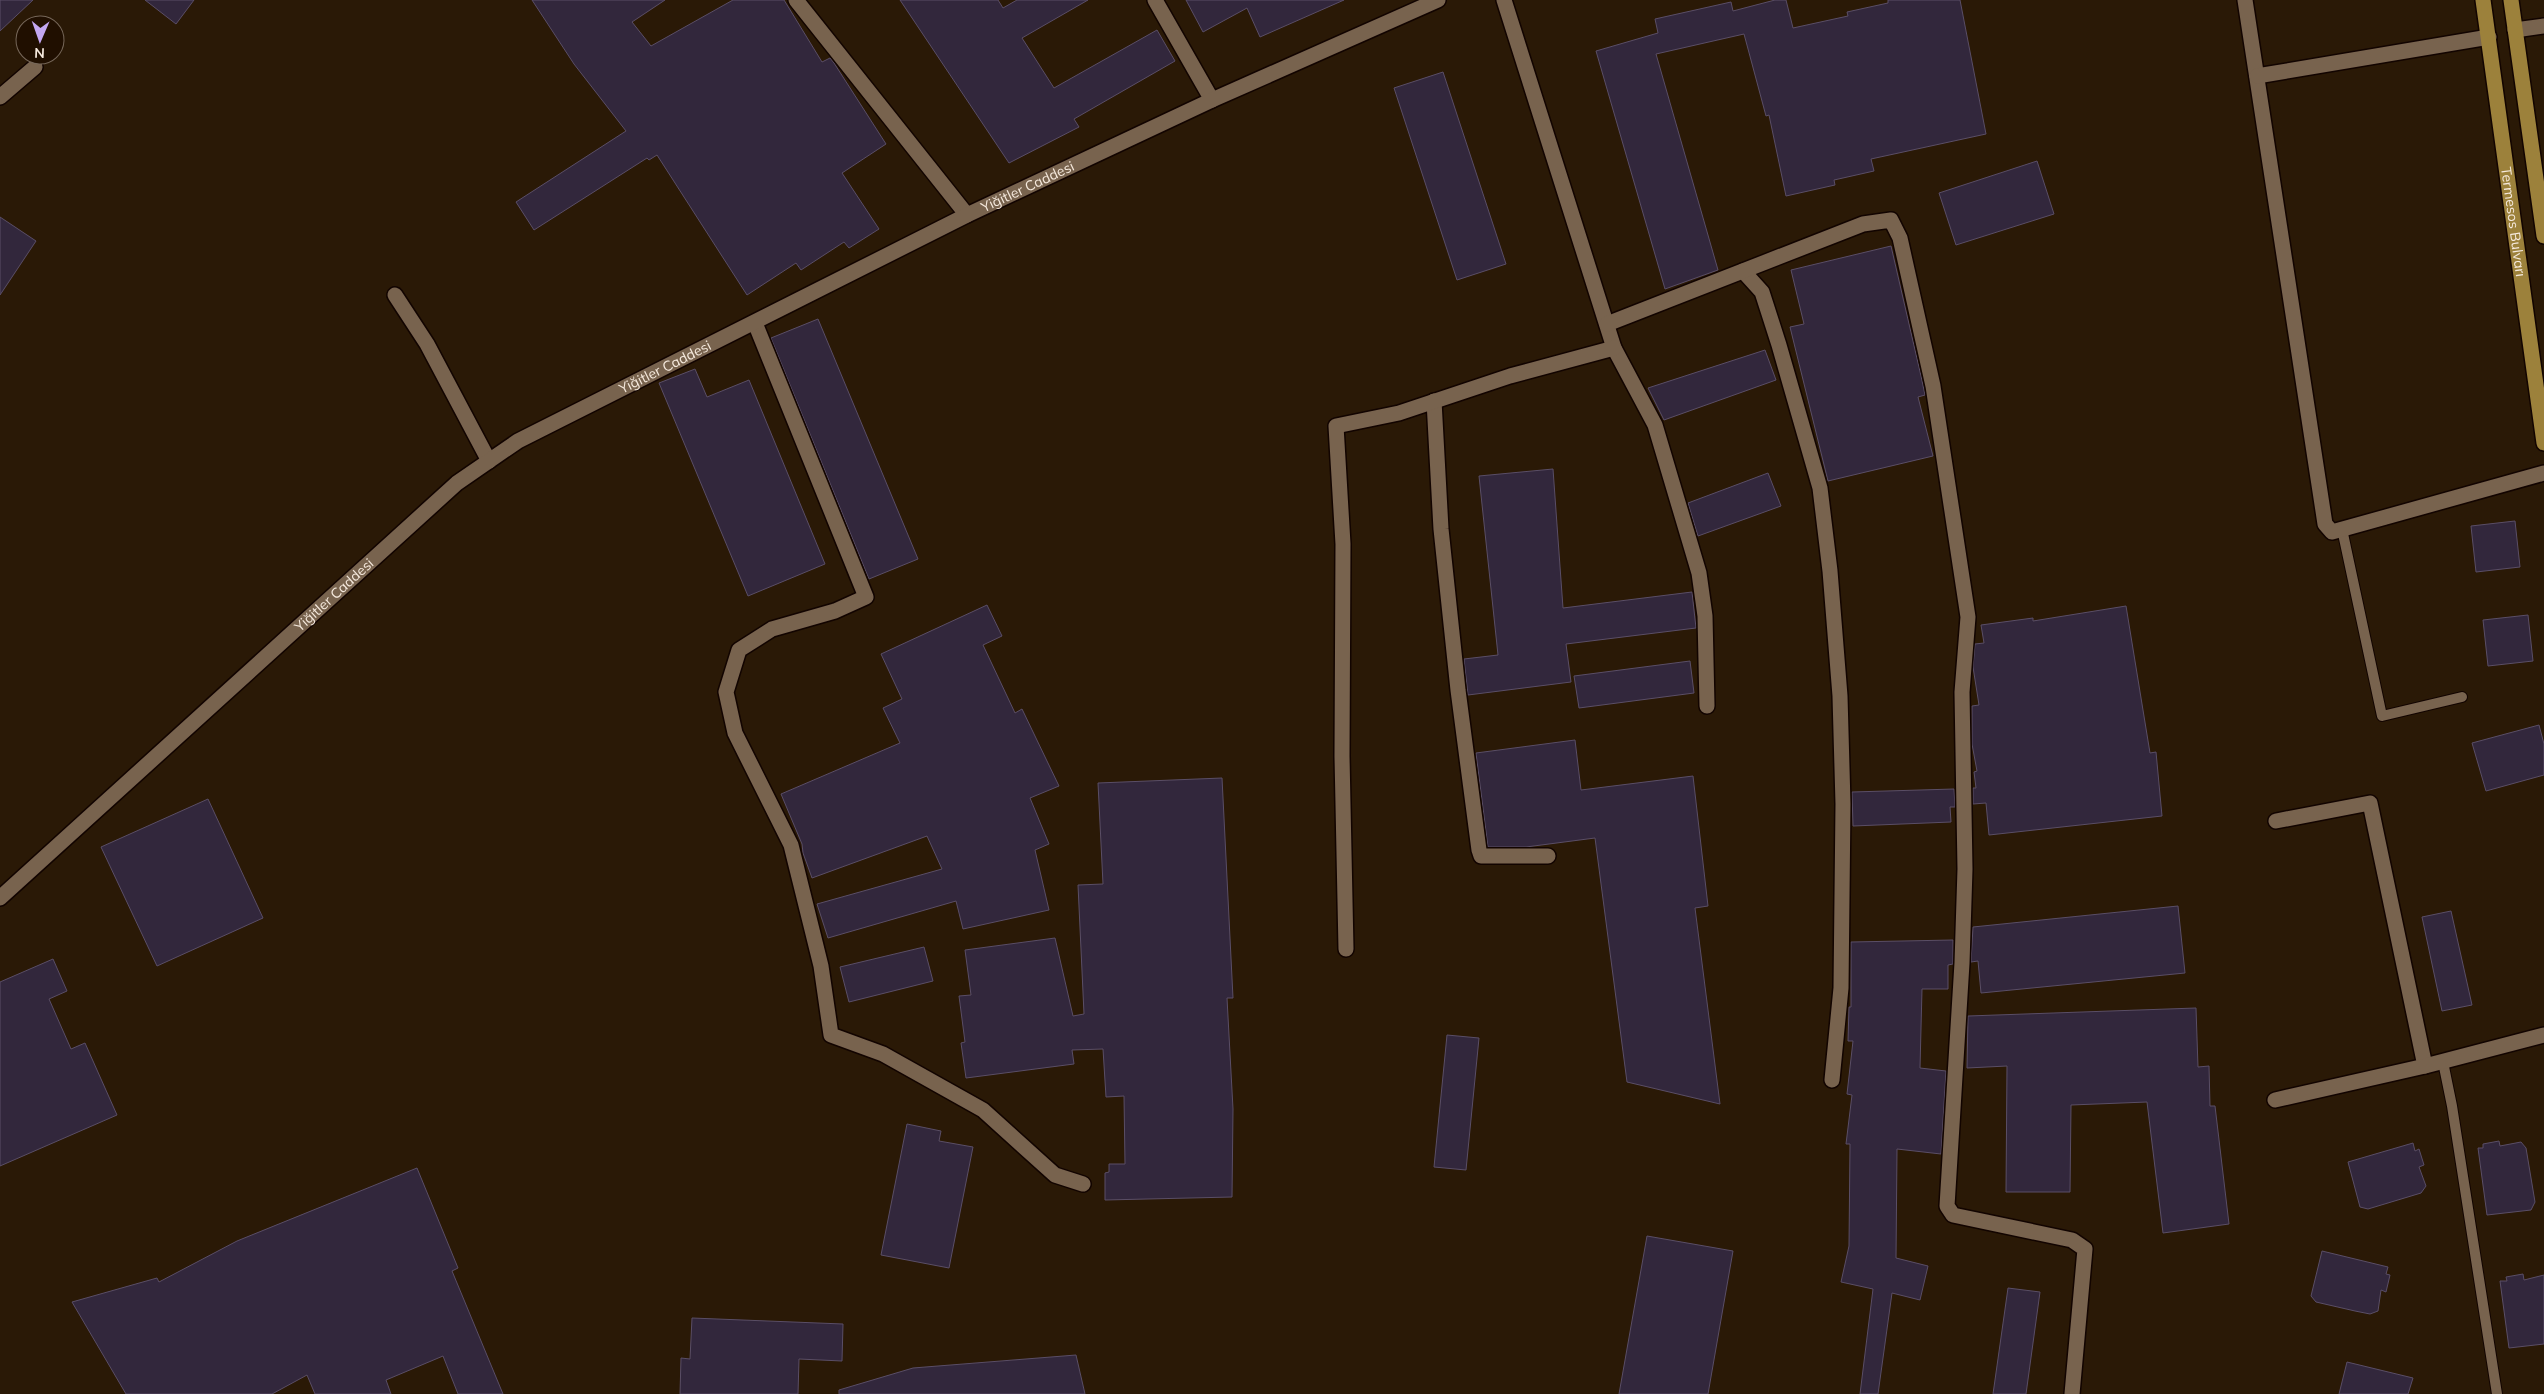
<svg xmlns="http://www.w3.org/2000/svg" width="2544" height="1394" font-family="Mulish,sans-serif">
<style>
.building{fill:#32273c;stroke:#5a4e66}
.lines{fill:none;stroke-linecap:round;stroke-linejoin:round}
.lane-casing{stroke:#120400;stroke-width:12}
.street-casing{stroke:#120400;stroke-width:18}
.primary-casing{stroke:#120400;stroke-width:18}
.lane{stroke:#78634e;stroke-width:10}
.street{stroke:#78634e;stroke-width:15}
.primary{stroke:#9c813b;stroke-width:15}
.labels{text-anchor:middle;stroke-width:4;stroke-linejoin:round;paint-order:stroke}
.street-label{font-size:14px;fill:#f6eade;stroke:#200f00}
</style>
<rect width="100%" height="100%" fill="#2a1906"/>
<!-- building -->
<g class="building">
<path d="M 0,0 L 33,0 L 0,31 Z"/>
<path d="M 145,0 L 194,0 L 176,24 Z"/>
<path d="M 532,0 L 665,0 L 632,22 L 651,46 L 733,0 L 784,0 L 822,62 L 830,58 L 834,63 L 886,144 L 842,173 L 879,229 L 849,248 L 844,242 L 801,270 L 796,263 L 747,295 L 657,155 L 649,160 L 647,158 L 534,230 L 516,202 L 626,131 L 574,64 Z"/>
<path d="M 900,0 L 998,0 L 1003,8 L 1017,0 L 1088,0 L 1022,38 L 1054,88 L 1157,30 L 1175,61 L 1074,119 L 1079,127 L 1009,163 Z"/>
<path d="M 1186,0 L 1344,0 L 1260,37 L 1247,8 L 1203,32 Z"/>
<path d="M 1775,0 L 1786,0 L 1793,28 L 1848,16 L 1847,12 L 1888,3 L 1888,0 L 1960,0 L 1986,134 L 1871,159 L 1874,171 L 1834,180 L 1835,185 L 1786,196 L 1769,115 L 1766,116 L 1744,34 L 1656,54 L 1718,270 L 1665,289 L 1596,51 L 1658,33 L 1655,19 L 1731,2 L 1733,11 Z"/>
<path d="M 1443,72 L 1506,264 L 1457,280 L 1394,88 Z"/>
<path d="M 2037,161 L 2054,214 L 1956,245 L 1939,193 Z"/>
<path d="M 0,217 L 36,241 L 0,295 Z"/>
<path d="M 1891,246 L 1921,376 L 1925,395 L 1918,397 L 1933,456 L 1828,481 L 1790,327 L 1804,324 L 1791,270 Z"/>
<path d="M 818,319 L 918,559 L 869,579 L 771,338 Z"/>
<path d="M 1765,350 L 1776,380 L 1664,420 L 1648,388 Z"/>
<path d="M 695,369 L 707,397 L 749,380 L 825,564 L 748,596 L 659,383 Z"/>
<path d="M 1553,469 L 1563,608 L 1692,592 L 1696,628 L 1566,644 L 1571,682 L 1468,695 L 1464,659 L 1498,655 L 1479,476 Z"/>
<path d="M 1768,473 L 1781,506 L 1698,536 L 1688,503 Z"/>
<path d="M 2515,521 L 2520,567 L 2476,572 L 2471,526 Z"/>
<path d="M 987,605 L 1002,636 L 983,645 L 1015,713 L 1022,709 L 1059,786 L 1030,798 L 1049,844 L 1035,850 L 1049,910 L 963,929 L 956,901 L 828,938 L 817,904 L 942,869 L 927,836 L 812,878 L 803,853 L 802,844 L 781,794 L 900,743 L 883,708 L 902,699 L 881,654 Z"/>
<path d="M 2126,606 L 2150,753 L 2156,752 L 2162,816 L 1989,835 L 1986,803 L 1973,804 L 1973,788 L 1976,788 L 1974,772 L 1977,771 L 1972,744 L 1972,706 L 1979,705 L 1973,667 L 1975,644 L 1984,643 L 1981,625 L 2033,618 L 2033,621 Z"/>
<path d="M 2528,615 L 2533,661 L 2488,666 L 2483,620 Z"/>
<path d="M 1690,661 L 1694,693 L 1579,708 L 1574,676 Z"/>
<path d="M 2539,725 L 2544,744 L 2544,775 L 2486,791 L 2472,743 Z"/>
<path d="M 1575,740 L 1581,790 L 1693,776 L 1708,906 L 1695,908 L 1720,1104 L 1627,1082 L 1595,838 L 1526,847 L 1488,847 L 1476,753 Z"/>
<path d="M 1222,778 L 1233,998 L 1227,998 L 1233,1109 L 1232,1197 L 1105,1200 L 1105,1173 L 1109,1172 L 1109,1164 L 1125,1164 L 1124,1096 L 1106,1097 L 1103,1049 L 1072,1050 L 1074,1064 L 966,1078 L 961,1043 L 965,1042 L 959,996 L 971,995 L 965,950 L 1055,938 L 1073,1016 L 1084,1014 L 1078,885 L 1103,884 L 1098,783 Z"/>
<path d="M 1954,789 L 1955,807 L 1950,807 L 1951,822 L 1853,826 L 1852,792 Z"/>
<path d="M 208,799 L 263,918 L 157,966 L 101,847 Z"/>
<path d="M 2178,906 L 2185,973 L 1981,993 L 1978,961 L 1971,962 L 1973,927 Z"/>
<path d="M 2451,911 L 2472,1005 L 2442,1011 L 2422,917 Z"/>
<path d="M 1953,940 L 1953,964 L 1948,965 L 1948,989 L 1922,989 L 1920,1068 L 1946,1071 L 1941,1154 L 1897,1149 L 1896,1258 L 1928,1266 L 1920,1300 L 1892,1293 L 1878,1394 L 1860,1394 L 1873,1289 L 1841,1282 L 1849,1246 L 1850,1144 L 1846,1144 L 1852,1095 L 1847,1094 L 1853,1041 L 1848,1041 L 1849,1007 L 1851,1007 L 1851,942 Z"/>
<path d="M 924,947 L 933,981 L 849,1002 L 840,967 Z"/>
<path d="M 53,959 L 67,991 L 49,999 L 71,1049 L 85,1043 L 117,1115 L 0,1166 L 0,982 Z"/>
<path d="M 2196,1008 L 2198,1067 L 2209,1066 L 2210,1106 L 2215,1106 L 2229,1224 L 2163,1233 L 2147,1102 L 2071,1105 L 2070,1192 L 2006,1192 L 2007,1066 L 1967,1068 L 1968,1016 Z"/>
<path d="M 1447,1035 L 1479,1038 L 1466,1170 L 1434,1167 Z"/>
<path d="M 907,1124 L 941,1131 L 939,1141 L 973,1147 L 949,1268 L 881,1255 Z"/>
<path d="M 2499,1141 L 2500,1146 L 2521,1142 L 2526,1148 L 2535,1202 L 2531,1210 L 2487,1215 L 2478,1148 L 2483,1148 L 2483,1144 Z"/>
<path d="M 2413,1143 L 2415,1151 L 2419,1149 L 2424,1165 L 2419,1167 L 2426,1186 L 2421,1193 L 2368,1209 L 2360,1207 L 2348,1162 Z"/>
<path d="M 417,1168 L 458,1268 L 452,1271 L 503,1394 L 458,1394 L 443,1356 L 386,1380 L 391,1394 L 315,1394 L 307,1375 L 272,1394 L 126,1394 L 72,1302 L 157,1278 L 159,1282 L 237,1241 Z"/>
<path d="M 1647,1236 L 1733,1251 L 1708,1394 L 1619,1394 Z"/>
<path d="M 2322,1251 L 2388,1267 L 2386,1274 L 2390,1275 L 2386,1292 L 2381,1290 L 2378,1311 L 2370,1314 L 2355,1311 L 2316,1302 L 2311,1296 Z"/>
<path d="M 2523,1274 L 2524,1280 L 2544,1275 L 2544,1344 L 2509,1348 L 2500,1281 L 2507,1281 L 2506,1277 Z"/>
<path d="M 2008,1288 L 2040,1292 L 2026,1394 L 1993,1394 Z"/>
<path d="M 692,1318 L 843,1324 L 842,1361 L 799,1359 L 798,1394 L 680,1394 L 681,1358 L 690,1359 Z"/>
<path d="M 1076,1355 L 1085,1394 L 839,1394 L 839,1390 L 913,1368 Z"/>
<path d="M 2347,1362 L 2413,1378 L 2408,1394 L 2339,1394 Z"/>
</g>
<g class="lines">
<defs>
<g id="lane">
<path d="M 2342,529 L 2382,716 L 2462,697"/>
<path d="M 2443,1062 L 2452,1106 L 2497,1394"/>
</g>
<g id="street">
<path d="M 796,0 L 967,215"/>
<path d="M 1155,0 L 1212,100"/>
<path d="M 1504,0 L 1614,348 L 1655,425 L 1699,573 L 1705,616 L 1707,706"/>
<path d="M 2245,0 L 2325,524 L 2332,532 L 2544,473"/>
<path d="M 2515,30 L 2544,26"/>
<path d="M 2257,76 L 2489,37"/>
<path d="M 0,97 L 35,67"/>
<path d="M 1743,271 L 1762,292 L 1779,345 L 1820,488 L 1830,571 L 1840,696 L 1843,804 L 1841,988 L 1832,1080"/>
<path d="M 395,295 L 427,344 L 489,461"/>
<path d="M 755,323 L 866,597 L 835,611 L 772,629 L 739,650 L 726,692 L 735,733 L 791,845 L 821,966 L 831,1035 L 883,1054 L 983,1110 L 1055,1175 L 1083,1184"/>
<path d="M 1607,324 L 1863,224 L 1891,220 L 1900,238 L 1933,386 L 1968,617 L 1962,692 L 1965,869 L 1962,963 L 1947,1206 L 1953,1215 L 2072,1240 L 2085,1249 L 2072,1394"/>
<path d="M 1434,401 L 1441,529 L 1458,690 L 1479,850 L 1481,856 L 1548,856"/>
<path d="M 2276,821 L 2370,803 L 2425,1066"/>
<path id="s1" d="M 0,898 L 457,483 L 518,441 L 967,215 L 1212,100 L 1438,0"/>
<path d="M 1346,949 L 1342,756 L 1343,544 L 1336,426 L 1399,413 L 1510,376 L 1614,348"/>
<path d="M 2275,1100 L 2425,1066 L 2544,1035"/>
</g>
<g id="primary">
<path id="s2" d="M 2483,0 L 2544,443"/>
<path d="M 2511,0 L 2544,236"/>
</g>
</defs>
<!-- lane casing -->
<use href="#lane" class="lane-casing"/>
<!-- street casing -->
<use href="#street" class="street-casing"/>
<!-- primary casing -->
<use href="#primary" class="primary-casing"/>
<!-- lane -->
<use href="#lane" class="lane"/>
<!-- street -->
<use href="#street" class="street"/>
<!-- primary -->
<use href="#primary" class="primary"/>
</g>
<g class="labels">
<!-- street labels -->
<g class="street-label">
<text dy="5" stroke="none"><textPath href="#s1" startOffset="1261">Yiğitler Caddesi</textPath></text>
<text dy="5" stroke="none"><textPath href="#s2" startOffset="224">Termesos Bulvarı</textPath></text>
<text dy="5" stroke="none"><textPath href="#s1" startOffset="856">Yiğitler Caddesi</textPath></text>
<text dy="5" stroke="none"><textPath href="#s1" startOffset="451">Yiğitler Caddesi</textPath></text>
</g>
</g>
<!-- north arrow -->
<g transform="translate(40 40) rotate(182)"><circle r="24" fill="#200f00" stroke="#766759"/>
<path d="M0-4L9 19L0 12L-9 19Z" fill="#c3a7f2"/>
<text y="-8" font-size="14" font-weight="bold" text-anchor="middle" fill="#f6eade">N</text>
</g>
</svg>
